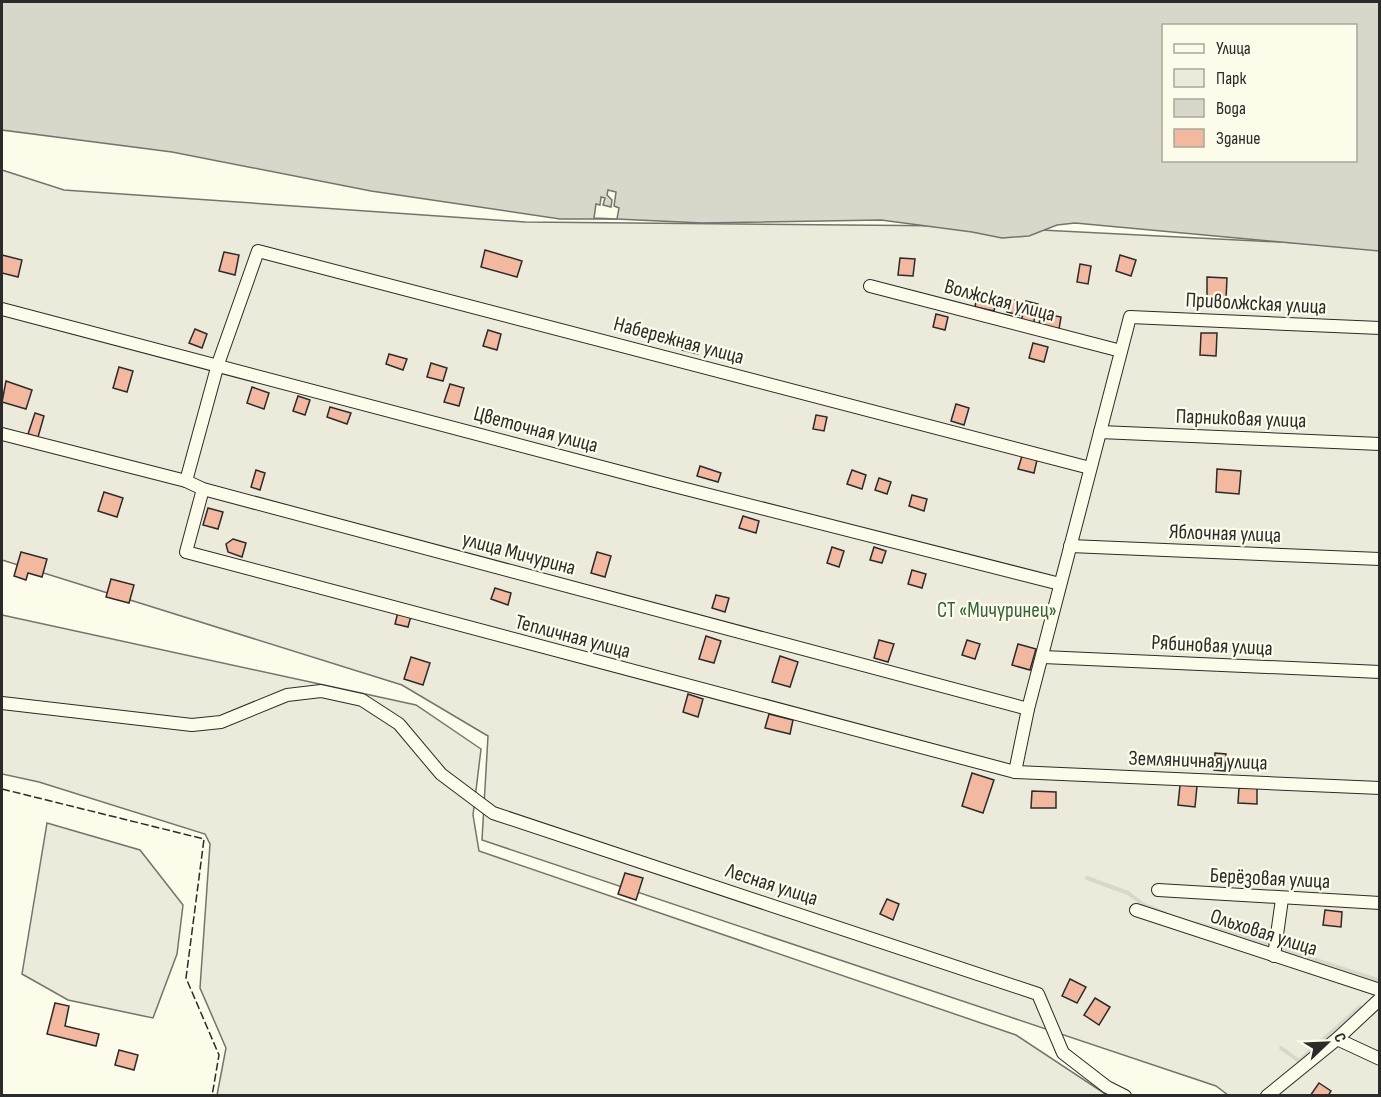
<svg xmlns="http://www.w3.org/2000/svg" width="1381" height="1097" font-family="'Sofia Sans Condensed',sans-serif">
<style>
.green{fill:#ecebdb;stroke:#74746e;stroke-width:1.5}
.water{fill:#d8d7c9;stroke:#74746e;stroke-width:1.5;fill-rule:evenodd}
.pier{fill:#fdfbea;stroke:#74746e;stroke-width:1.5}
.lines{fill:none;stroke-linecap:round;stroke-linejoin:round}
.stream{stroke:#d8d7c9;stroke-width:4}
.building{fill:#f2b8a0;stroke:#2b2b2b;stroke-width:1.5}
.street-casing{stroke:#2b2b2b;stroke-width:14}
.street{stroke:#fdfbea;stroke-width:12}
.fence{stroke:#2b2b2b;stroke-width:1.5;stroke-dasharray:8 3;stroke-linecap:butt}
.labels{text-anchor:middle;stroke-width:4.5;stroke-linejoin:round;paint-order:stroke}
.street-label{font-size:21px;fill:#2b2b2b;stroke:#fdfbea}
.park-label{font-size:21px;fill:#34623c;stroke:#fdfbea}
</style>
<rect width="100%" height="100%" fill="#fdfbea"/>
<!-- green -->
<g class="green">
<path d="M 2,170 L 64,190 L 525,222 L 959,226 L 1379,247 L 1379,1095 L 1228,1095 L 1216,1086 L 482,840 L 488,736 L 402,685 L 2,560 Z"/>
<path d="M 2,615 L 416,705 L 481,749 L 473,815 L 479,851 L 1016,1035 L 1107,1095 L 217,1095 L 226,1048 L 200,988 L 210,844 L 205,834 L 39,782 L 2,774 Z"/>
<path d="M 47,823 L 140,850 L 183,905 L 177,954 L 153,1018 L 68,1000 L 22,974 Z"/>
</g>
<!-- water -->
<path class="water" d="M 2,2 L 1379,2 L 1379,251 L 1075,223 L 1057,225 L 1029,236 L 1002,238 L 972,232 L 881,220 L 702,223 L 617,219 L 560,219 L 371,191 L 172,152 L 2,130 ZM 1164,26 L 1356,26 L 1356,160 L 1164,160 Z"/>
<!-- pier -->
<path class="pier" d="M 608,190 L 616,192 L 614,206 L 619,208 L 617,219 L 594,218 L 596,204 L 600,205 L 601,197 L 605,198 L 603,205 L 611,207 L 612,200 L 607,195 Z"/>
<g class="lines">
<!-- stream -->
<g class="stream">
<path d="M 1087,878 L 1128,893 L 1144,905 L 1165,913"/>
<path d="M 1197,924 L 1234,933 L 1380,981"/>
<path d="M 1281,1048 L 1299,1061 L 1360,1007"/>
</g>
</g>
<!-- building -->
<g class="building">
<path d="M 485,250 L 522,261 L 517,277 L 481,267 Z"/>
<path d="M 224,252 L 239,255 L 235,275 L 219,271 Z"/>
<path d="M 2,255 L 22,260 L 18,277 L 2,273 Z"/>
<path d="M 1120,255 L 1136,260 L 1131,276 L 1116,271 Z"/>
<path d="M 900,258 L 915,259 L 913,276 L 898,275 Z"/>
<path d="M 1080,264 L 1091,266 L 1088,284 L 1077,282 Z"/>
<path d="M 1207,277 L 1227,278 L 1226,299 L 1207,299 Z"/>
<path d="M 977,296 L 996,300 L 994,311 L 975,307 Z"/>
<path d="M 1010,299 L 1022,302 L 1019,315 L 1007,312 Z"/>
<path d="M 1026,301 L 1038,304 L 1033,325 L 1021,322 Z"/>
<path d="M 1041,313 L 1061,317 L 1059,329 L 1039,324 Z"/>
<path d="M 936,314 L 948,317 L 945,330 L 933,327 Z"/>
<path d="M 195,329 L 207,334 L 202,348 L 189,343 Z"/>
<path d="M 488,330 L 501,334 L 497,350 L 483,346 Z"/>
<path d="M 1201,333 L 1217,333 L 1216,356 L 1200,355 Z"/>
<path d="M 685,339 L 700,343 L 698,354 L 682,350 Z"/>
<path d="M 1033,343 L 1048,347 L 1044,362 L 1029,358 Z"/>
<path d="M 389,354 L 407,359 L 403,370 L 386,364 Z"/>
<path d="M 431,363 L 447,368 L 443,381 L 427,377 Z"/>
<path d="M 119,367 L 133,371 L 127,392 L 113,388 Z"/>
<path d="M 6,381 L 32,390 L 26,409 L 2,402 Z"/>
<path d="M 450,384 L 464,388 L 459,406 L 444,402 Z"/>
<path d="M 252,387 L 269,393 L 264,409 L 247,403 Z"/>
<path d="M 298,396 L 310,400 L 305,415 L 293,411 Z"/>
<path d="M 956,404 L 969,408 L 964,425 L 951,421 Z"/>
<path d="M 330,407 L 351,413 L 347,424 L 327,417 Z"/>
<path d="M 35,413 L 44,416 L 38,437 L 28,434 Z"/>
<path d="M 816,415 L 827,417 L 824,431 L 813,429 Z"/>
<path d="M 1022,456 L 1037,460 L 1034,473 L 1018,469 Z"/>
<path d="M 700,466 L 721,473 L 718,482 L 697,476 Z"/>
<path d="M 1217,469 L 1241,471 L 1239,494 L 1216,492 Z"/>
<path d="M 256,470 L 265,473 L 260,490 L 251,487 Z"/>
<path d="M 852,470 L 866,475 L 862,489 L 847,484 Z"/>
<path d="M 879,478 L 891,482 L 887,494 L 875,490 Z"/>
<path d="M 104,492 L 123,498 L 117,517 L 98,511 Z"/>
<path d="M 912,495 L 927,499 L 924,511 L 909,506 Z"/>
<path d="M 208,508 L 223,512 L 218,529 L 203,525 Z"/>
<path d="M 743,516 L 759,521 L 756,533 L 739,528 Z"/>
<path d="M 233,539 L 246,543 L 242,557 L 228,552 L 226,544 Z"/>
<path d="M 832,547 L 844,551 L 839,567 L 827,563 Z"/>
<path d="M 874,547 L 886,551 L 882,563 L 870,560 Z"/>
<path d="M 21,552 L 47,559 L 42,577 L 28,573 L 26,580 L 14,576 Z"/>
<path d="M 597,552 L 611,556 L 605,577 L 591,573 Z"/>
<path d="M 912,570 L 926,574 L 922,588 L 908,584 Z"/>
<path d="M 111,579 L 134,585 L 129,603 L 106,597 Z"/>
<path d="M 495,588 L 511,593 L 508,605 L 491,599 Z"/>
<path d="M 716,595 L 729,598 L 725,612 L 712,608 Z"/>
<path d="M 398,612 L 411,616 L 408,627 L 395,624 Z"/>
<path d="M 706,636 L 721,641 L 714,663 L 699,659 Z"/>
<path d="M 879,640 L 894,644 L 888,662 L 874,658 Z"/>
<path d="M 967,640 L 980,644 L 975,659 L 962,655 Z"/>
<path d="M 1018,644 L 1036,649 L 1030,670 L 1012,665 Z"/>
<path d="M 780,656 L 798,662 L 790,687 L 772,682 Z"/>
<path d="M 411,657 L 430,663 L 423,685 L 404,679 Z"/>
<path d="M 688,694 L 703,699 L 698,717 L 683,712 Z"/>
<path d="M 769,714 L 793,720 L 790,734 L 765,728 Z"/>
<path d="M 1215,753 L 1226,754 L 1225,771 L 1214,770 Z"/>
<path d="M 972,773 L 994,780 L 983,813 L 962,806 Z"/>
<path d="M 1180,785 L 1197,786 L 1195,807 L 1178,805 Z"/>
<path d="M 1239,788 L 1257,788 L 1257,804 L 1238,803 Z"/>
<path d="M 1032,791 L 1056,792 L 1056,808 L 1031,808 Z"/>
<path d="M 625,873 L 643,878 L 636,900 L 618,894 Z"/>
<path d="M 887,899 L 899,904 L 893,920 L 880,914 Z"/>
<path d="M 1325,910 L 1342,912 L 1341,927 L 1323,925 Z"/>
<path d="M 1070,979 L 1086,987 L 1077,1003 L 1062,996 Z"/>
<path d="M 1095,998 L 1110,1007 L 1099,1025 L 1084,1015 Z"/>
<path d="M 55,1003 L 69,1006 L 65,1026 L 99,1034 L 96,1046 L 47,1034 Z"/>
<path d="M 119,1050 L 138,1055 L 134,1070 L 115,1065 Z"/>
<path d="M 1319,1083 L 1331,1091 L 1328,1096 L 1310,1096 Z"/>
</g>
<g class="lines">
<defs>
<g id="street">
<path d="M 870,286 L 1121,351"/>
<path d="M 2,309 L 674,486 L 1060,584"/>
<path d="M 1100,432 L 1380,444"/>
<path d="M 2,434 L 186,481 L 203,489 L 1028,709"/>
<path d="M 186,481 L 218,364 L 258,251 L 1090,468"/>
<path d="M 203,489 L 186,552 L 1015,772 L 1380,788"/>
<path d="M 1070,546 L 1380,559"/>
<path d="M 1043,657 L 1380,672"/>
<path d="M 2,703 L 192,725 L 221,722 L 287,695 L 321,691 L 362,700 L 399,724 L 441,774 L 493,813 L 1038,994 L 1063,1053 L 1107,1087 L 1125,1096"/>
<path d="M 1015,772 L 1028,709 L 1130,317 L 1380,328"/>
<path d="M 1158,890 L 1380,903"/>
<path d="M 1136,910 L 1380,990"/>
<path d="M 1274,956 L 1282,899"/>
<path d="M 1337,1039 L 1380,1059"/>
<path d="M 1267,1096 L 1337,1039 L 1380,999"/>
</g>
</defs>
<!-- street casing -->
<use href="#street" class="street-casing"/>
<!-- street -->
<use href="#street" class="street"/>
<!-- fence -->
<path class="fence" d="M 2,789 L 204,839 L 186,978 L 219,1055 L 212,1096"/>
</g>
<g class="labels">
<!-- street labels -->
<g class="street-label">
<text transform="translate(1000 300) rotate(15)" y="7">Волжская улица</text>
<text transform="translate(1256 303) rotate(3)" y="7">Приволжская улица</text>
<text transform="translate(679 340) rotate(15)" y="7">Набережная улица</text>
<text transform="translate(1241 418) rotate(2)" y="7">Парниковая улица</text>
<text transform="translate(536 429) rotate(15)" y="7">Цветочная улица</text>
<text transform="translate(1225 533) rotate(2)" y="7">Яблочная улица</text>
<text transform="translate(519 553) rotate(15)" y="7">улица Мичурина</text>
<text transform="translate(573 636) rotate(15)" y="7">Тепличная улица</text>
<text transform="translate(1212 645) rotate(3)" y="7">Рябиновая улица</text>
<text transform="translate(1198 760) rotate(2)" y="7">Земляничная улица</text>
<text transform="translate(1270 878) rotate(3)" y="7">Берёзовая улица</text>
<text transform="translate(772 884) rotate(18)" y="7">Лесная улица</text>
<text transform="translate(1264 932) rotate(18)" y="7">Ольховая улица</text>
</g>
<!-- park labels -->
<g class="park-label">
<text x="997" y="617">СТ «Мичуринец»</text>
</g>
</g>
<!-- border -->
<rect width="1381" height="1097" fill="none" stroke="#2b2b2b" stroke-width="6"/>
<!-- legend -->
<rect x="1162" y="24" width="195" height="138" fill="#fdfbea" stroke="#a9a89e" stroke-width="1.5"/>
<rect x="1174" y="44" width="30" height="9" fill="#fdfbea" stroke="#a9a89e" stroke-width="1.5"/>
<text x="1216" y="54" font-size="18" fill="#2b2b2b">Улица</text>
<rect x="1174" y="69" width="30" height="18" fill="#ecebdb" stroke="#a9a89e" stroke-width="1.5"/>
<text x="1216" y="84" font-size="18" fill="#2b2b2b">Парк</text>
<rect x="1174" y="99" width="30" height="18" fill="#d8d7c9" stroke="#a9a89e" stroke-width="1.5"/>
<text x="1216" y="114" font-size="18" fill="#2b2b2b">Вода</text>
<rect x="1174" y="129" width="30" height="18" fill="#f2b8a0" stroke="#a9a89e" stroke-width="1.5"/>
<text x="1216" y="144" font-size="18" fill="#2b2b2b">Здание</text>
<!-- north arrow -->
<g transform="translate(1327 1043) rotate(67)" stroke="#fdfbea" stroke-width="4.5" paint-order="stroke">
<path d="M0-4.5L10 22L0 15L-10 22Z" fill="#2b2b2b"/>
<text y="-9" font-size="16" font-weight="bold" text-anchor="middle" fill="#2b2b2b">С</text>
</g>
</svg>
